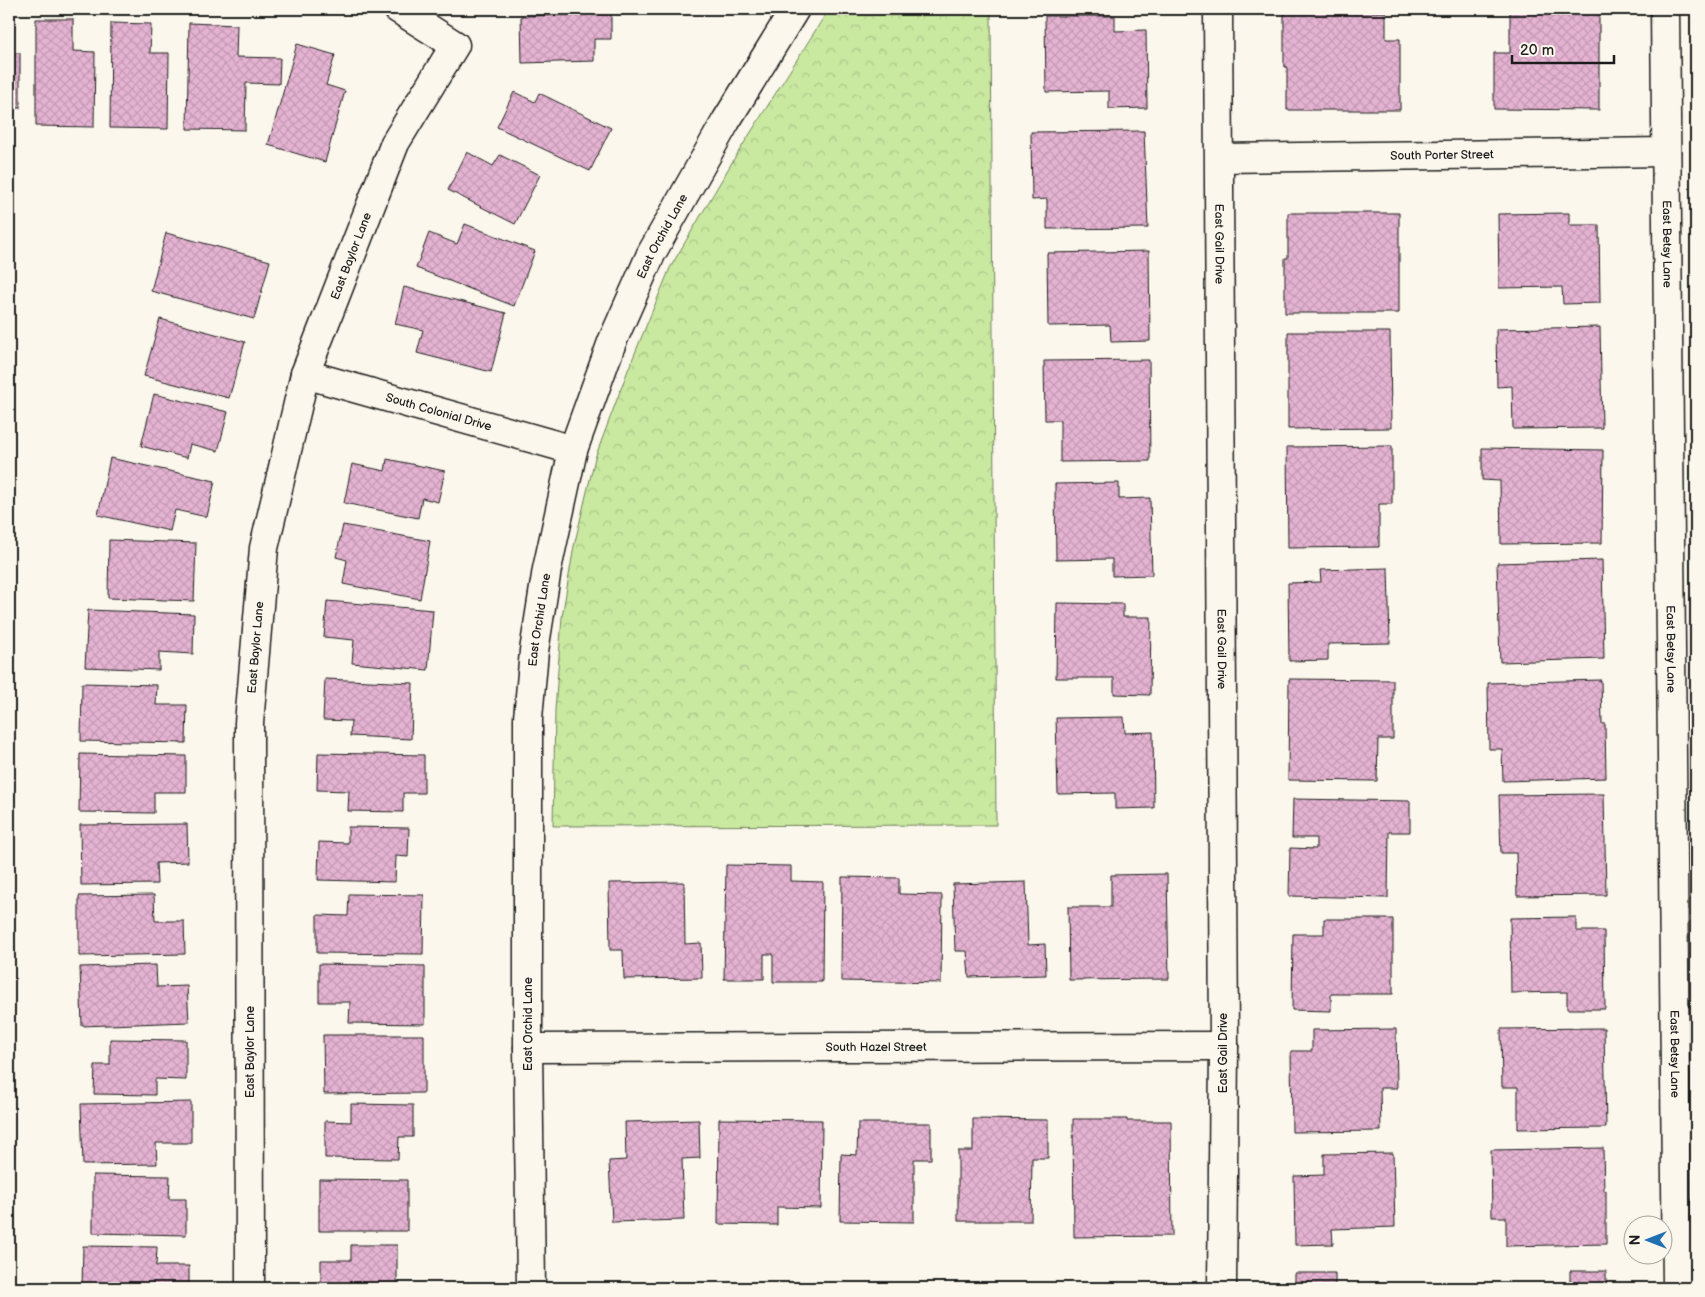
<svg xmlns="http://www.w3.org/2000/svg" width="1705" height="1297" font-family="'Balsamiq Sans',sans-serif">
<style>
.park{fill:url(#park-crowns);stroke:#72825e}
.building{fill:url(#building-cross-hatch);stroke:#1c1c1c}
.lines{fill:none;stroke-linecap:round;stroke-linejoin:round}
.minor-casing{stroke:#1c1c1c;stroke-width:31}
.tertiary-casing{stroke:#1c1c1c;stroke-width:31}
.minor{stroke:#fbf7ec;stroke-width:28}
.tertiary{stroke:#fbf7ec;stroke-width:28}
.labels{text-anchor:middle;stroke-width:5;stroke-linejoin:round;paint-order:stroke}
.street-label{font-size:12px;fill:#1c1c1c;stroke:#fbf7ec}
</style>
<defs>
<pattern id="park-crowns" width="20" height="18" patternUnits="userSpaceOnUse" patternTransform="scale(1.25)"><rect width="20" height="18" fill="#c9e8a0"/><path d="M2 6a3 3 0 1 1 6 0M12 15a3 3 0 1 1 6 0" fill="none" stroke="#acc689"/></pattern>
<pattern id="building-cross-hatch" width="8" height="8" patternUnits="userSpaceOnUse" patternTransform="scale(1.25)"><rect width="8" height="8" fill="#e5b3d2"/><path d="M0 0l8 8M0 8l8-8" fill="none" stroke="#c499b4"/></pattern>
</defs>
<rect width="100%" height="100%" fill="#fbf7ec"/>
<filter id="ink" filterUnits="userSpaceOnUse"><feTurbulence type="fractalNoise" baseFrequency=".02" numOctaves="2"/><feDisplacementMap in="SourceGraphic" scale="10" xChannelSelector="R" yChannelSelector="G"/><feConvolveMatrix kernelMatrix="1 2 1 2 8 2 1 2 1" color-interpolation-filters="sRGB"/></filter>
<g filter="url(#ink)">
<!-- park -->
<path class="park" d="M 829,9 L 991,9 L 996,825 L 553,826 L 555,710 L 562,617 L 574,546 L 595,458 L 628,370 L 670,268 L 734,159 Z"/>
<!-- building -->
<g class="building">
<path d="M 1510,9 L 1599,10 L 1599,110 L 1494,109 L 1494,53 L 1510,53 Z"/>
<path d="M 1284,12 L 1386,12 L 1386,39 L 1400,39 L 1400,110 L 1287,110 L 1287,67 L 1284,67 Z"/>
<path d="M 611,14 L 611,39 L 594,39 L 594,61 L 522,63 L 521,16 Z"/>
<path d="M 1045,16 L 1115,16 L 1115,31 L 1146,30 L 1147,108 L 1109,109 L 1109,91 L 1046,92 Z"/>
<path d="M 36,19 L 73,19 L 73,51 L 95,52 L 94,127 L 36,126 Z"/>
<path d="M 111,23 L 151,24 L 150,53 L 169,53 L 168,129 L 110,128 Z"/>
<path d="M 189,23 L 237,25 L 236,57 L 280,58 L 279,84 L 246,83 L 245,130 L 187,129 Z"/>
<path d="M 297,44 L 335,55 L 326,85 L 345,91 L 325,162 L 268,145 Z"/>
<rect x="9" y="53" width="11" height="55"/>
<path d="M 514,92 L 535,102 L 539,93 L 611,128 L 590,171 L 497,127 Z"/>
<path d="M 1144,131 L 1148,228 L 1047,229 L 1047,199 L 1032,200 L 1031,132 Z"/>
<path d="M 467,152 L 493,166 L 500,155 L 540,175 L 515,224 L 448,190 Z"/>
<path d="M 1288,213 L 1399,213 L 1399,313 L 1285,313 L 1285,258 L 1288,258 Z"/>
<path d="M 1569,213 L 1569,225 L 1599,225 L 1600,303 L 1563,304 L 1562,287 L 1499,288 L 1498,214 Z"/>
<path d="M 465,224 L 535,251 L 514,306 L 416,268 L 429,233 L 457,244 Z"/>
<path d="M 166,233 L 270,261 L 254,319 L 151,291 Z"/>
<path d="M 1149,251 L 1150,341 L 1111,342 L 1110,325 L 1048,326 L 1047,253 Z"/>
<path d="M 404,287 L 506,313 L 491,372 L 417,353 L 423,330 L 395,324 Z"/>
<path d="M 160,319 L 245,342 L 229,398 L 144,376 Z"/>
<path d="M 1600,327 L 1602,428 L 1513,429 L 1512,386 L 1497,387 L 1496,329 Z"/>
<path d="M 1288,332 L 1390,332 L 1391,428 L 1288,429 Z"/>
<path d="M 1149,360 L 1150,461 L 1060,462 L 1060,420 L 1045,420 L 1044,361 Z"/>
<path d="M 154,394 L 228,412 L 218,451 L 190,444 L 187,458 L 141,446 Z"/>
<path d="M 1392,446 L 1392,504 L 1379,504 L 1379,547 L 1288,548 L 1287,447 Z"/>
<path d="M 1482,448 L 1603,450 L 1602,543 L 1501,544 L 1500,481 L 1482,480 Z"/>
<path d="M 110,458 L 215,481 L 207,517 L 175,510 L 170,531 L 98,515 Z"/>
<path d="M 387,459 L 445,471 L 438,502 L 422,498 L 418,518 L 344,503 L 352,464 L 385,471 Z"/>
<path d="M 1119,483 L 1119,499 L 1150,498 L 1152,575 L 1112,576 L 1112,559 L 1056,560 L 1055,484 Z"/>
<path d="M 343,525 L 430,541 L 420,599 L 343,584 L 347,560 L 336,557 Z"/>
<path d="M 109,540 L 196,543 L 194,601 L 108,598 Z"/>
<path d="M 1602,560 L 1604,659 L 1500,662 L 1497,563 Z"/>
<path d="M 1388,568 L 1390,643 L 1328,644 L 1328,660 L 1289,661 L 1288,583 L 1321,582 L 1320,570 Z"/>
<path d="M 327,601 L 433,610 L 428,670 L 352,663 L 354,640 L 324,637 Z"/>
<path d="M 1057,603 L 1123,604 L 1123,617 L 1151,617 L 1150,695 L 1114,694 L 1114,678 L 1056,678 Z"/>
<path d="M 88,610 L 194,614 L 193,654 L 159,652 L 159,670 L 85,667 Z"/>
<path d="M 325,679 L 413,683 L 411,739 L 350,736 L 351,721 L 323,720 Z"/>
<path d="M 1289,679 L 1393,680 L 1393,739 L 1378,739 L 1377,781 L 1288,780 Z"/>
<path d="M 1601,680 L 1602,724 L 1605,724 L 1606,778 L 1503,781 L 1502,749 L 1489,749 L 1488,683 Z"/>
<path d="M 82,683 L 157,685 L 156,705 L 187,705 L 186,743 L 81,741 Z"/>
<path d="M 1124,717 L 1125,733 L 1153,732 L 1154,808 L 1115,809 L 1115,793 L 1058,794 L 1056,718 Z"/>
<path d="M 318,753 L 424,755 L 424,793 L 403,793 L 403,812 L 348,811 L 349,791 L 317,790 Z"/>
<path d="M 80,754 L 186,756 L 186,792 L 154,792 L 154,813 L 79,812 Z"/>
<path d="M 1604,794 L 1606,895 L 1517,896 L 1516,853 L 1501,853 L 1499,795 Z"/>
<path d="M 1293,799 L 1410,801 L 1410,832 L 1389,832 L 1388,898 L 1289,896 L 1290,848 L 1316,849 L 1316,838 L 1292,838 Z"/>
<path d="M 187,824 L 188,862 L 156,863 L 157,884 L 81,885 L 80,825 Z"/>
<path d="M 348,827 L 409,828 L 408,857 L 396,856 L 395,882 L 318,880 L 319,842 L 348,843 Z"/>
<path d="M 726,865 L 791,866 L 791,881 L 823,882 L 822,982 L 773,982 L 773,954 L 764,954 L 764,979 L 724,979 Z"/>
<path d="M 1167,874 L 1169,979 L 1069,980 L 1068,907 L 1111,907 L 1111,875 Z"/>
<path d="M 842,877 L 899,878 L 899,894 L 942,895 L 941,983 L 841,981 Z"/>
<path d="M 684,882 L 685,944 L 701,943 L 702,978 L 624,979 L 623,950 L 610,950 L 609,883 Z"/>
<path d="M 1026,882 L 1028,945 L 1045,944 L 1046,975 L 969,977 L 967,951 L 955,951 L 953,884 Z"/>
<path d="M 349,894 L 424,895 L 423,954 L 317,953 L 317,915 L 348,916 Z"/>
<path d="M 154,895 L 155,921 L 184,921 L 185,954 L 79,956 L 79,896 Z"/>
<path d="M 1576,917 L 1576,931 L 1604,931 L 1605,1009 L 1567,1009 L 1567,992 L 1511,993 L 1510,918 Z"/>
<path d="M 1324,919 L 1393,919 L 1393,994 L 1331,994 L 1331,1011 L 1292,1010 L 1293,934 L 1324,934 Z"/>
<path d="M 319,964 L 425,966 L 425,1024 L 349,1023 L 350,1002 L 319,1002 Z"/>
<path d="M 156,965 L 157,987 L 187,986 L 189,1022 L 82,1026 L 80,967 Z"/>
<path d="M 1604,1028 L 1606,1128 L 1518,1129 L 1518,1087 L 1502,1087 L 1501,1029 Z"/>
<path d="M 1396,1029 L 1397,1088 L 1380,1088 L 1381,1131 L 1292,1132 L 1291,1051 L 1312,1051 L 1312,1030 Z"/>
<path d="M 323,1035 L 424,1035 L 424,1093 L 324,1094 Z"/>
<path d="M 110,1039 L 186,1040 L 186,1080 L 155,1079 L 155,1095 L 94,1094 L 95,1065 L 110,1065 Z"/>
<path d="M 191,1102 L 191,1143 L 156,1143 L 157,1164 L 83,1165 L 81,1104 Z"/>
<path d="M 351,1104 L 413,1105 L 413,1137 L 399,1137 L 398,1159 L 325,1158 L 325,1121 L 351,1122 Z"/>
<path d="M 719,1119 L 822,1120 L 821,1208 L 777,1207 L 777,1225 L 718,1224 Z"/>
<path d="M 973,1119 L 1048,1120 L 1048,1158 L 1032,1158 L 1031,1221 L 958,1221 L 958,1151 L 973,1151 Z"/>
<path d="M 1073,1119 L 1127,1119 L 1127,1121 L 1171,1121 L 1172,1236 L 1074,1237 Z"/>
<path d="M 699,1120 L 700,1158 L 682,1159 L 684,1220 L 612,1222 L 609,1161 L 626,1160 L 625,1122 Z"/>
<path d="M 858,1123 L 931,1123 L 931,1159 L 914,1159 L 914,1222 L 840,1221 L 841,1154 L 857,1155 Z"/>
<path d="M 1603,1148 L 1604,1191 L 1606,1191 L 1606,1244 L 1506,1246 L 1506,1217 L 1492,1217 L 1491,1150 Z"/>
<path d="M 1393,1153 L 1395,1227 L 1332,1229 L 1333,1244 L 1295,1245 L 1294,1176 L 1324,1175 L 1324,1154 Z"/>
<path d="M 93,1175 L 170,1176 L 169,1199 L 186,1199 L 186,1235 L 93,1233 Z"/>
<path d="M 319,1179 L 407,1180 L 407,1231 L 319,1231 Z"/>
<path d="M 351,1245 L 397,1245 L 397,1288 L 321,1288 L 321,1260 L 351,1260 Z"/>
<path d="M 83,1246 L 157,1247 L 156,1266 L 189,1266 L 189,1288 L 82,1288 Z"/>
<path d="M 1570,1271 L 1606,1271 L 1606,1288 L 1508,1288 L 1508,1287 L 1570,1287 Z"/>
<path d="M 1295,1273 L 1335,1273 L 1335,1288 L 1392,1288 L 1295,1288 Z"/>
</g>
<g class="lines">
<defs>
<g id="minor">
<path id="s1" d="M 1218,9 L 1224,1046 L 1222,1288"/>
<path id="s2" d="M 1665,9 L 1677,1288"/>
<path id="s3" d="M 1220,158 L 1666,152"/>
<path id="s4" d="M 305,374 L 573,450"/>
<path id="s5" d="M 528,1048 L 1224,1046"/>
<path id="s6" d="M 250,1288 L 249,723 L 264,548 L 305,374 L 395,143 L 455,45 L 398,9"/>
</g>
<g id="tertiary">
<path id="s7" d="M 531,1288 L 528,1048 L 528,718 L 534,651 L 547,569 L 573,450 L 612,342 L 651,254 L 726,121 L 795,9"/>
</g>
</defs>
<!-- minor casing -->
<use href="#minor" class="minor-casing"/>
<!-- tertiary casing -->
<use href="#tertiary" class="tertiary-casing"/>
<!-- minor -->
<use href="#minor" class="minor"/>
<!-- tertiary -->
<use href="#tertiary" class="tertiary"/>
</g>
</g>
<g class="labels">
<!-- street labels -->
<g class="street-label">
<text dy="4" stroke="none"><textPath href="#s3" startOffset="222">South Porter Street</textPath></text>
<text dy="4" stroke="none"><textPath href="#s7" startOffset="1074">East Orchid Lane</textPath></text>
<text dy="4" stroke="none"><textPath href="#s1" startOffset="235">East Gail Drive</textPath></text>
<text dy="4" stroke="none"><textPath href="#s2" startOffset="235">East Betsy Lane</textPath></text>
<text dy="4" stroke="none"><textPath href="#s6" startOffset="1046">East Baylor Lane</textPath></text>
<text dy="4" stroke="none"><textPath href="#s4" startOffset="139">South Colonial Drive</textPath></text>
<text dy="4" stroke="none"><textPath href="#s7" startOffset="669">East Orchid Lane</textPath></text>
<text dy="4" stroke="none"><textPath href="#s6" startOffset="641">East Baylor Lane</textPath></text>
<text dy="4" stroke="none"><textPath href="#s1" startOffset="640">East Gail Drive</textPath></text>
<text dy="4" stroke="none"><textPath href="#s2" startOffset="640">East Betsy Lane</textPath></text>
<text transform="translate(528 1024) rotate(-90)" y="4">East Orchid Lane</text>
<text dy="4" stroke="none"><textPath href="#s5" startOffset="348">South Hazel Street</textPath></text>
<text transform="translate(250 1052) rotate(-90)" y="4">East Baylor Lane</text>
<text transform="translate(1223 1053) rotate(-90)" y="4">East Gail Drive</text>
<text dy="4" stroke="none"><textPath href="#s2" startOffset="1045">East Betsy Lane</textPath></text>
</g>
</g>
<!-- margin -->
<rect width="1705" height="1297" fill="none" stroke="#fbf7ec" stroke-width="30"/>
<rect x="15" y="15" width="1675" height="1267" fill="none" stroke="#1c1c1c" stroke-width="2" filter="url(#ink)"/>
<!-- north arrow -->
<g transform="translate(1648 1240) rotate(270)"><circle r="24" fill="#fbf7ec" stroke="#a29f99"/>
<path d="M0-4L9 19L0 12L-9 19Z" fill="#1f6fb2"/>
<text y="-8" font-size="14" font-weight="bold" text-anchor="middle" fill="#1c1c1c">N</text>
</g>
<!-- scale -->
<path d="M1512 55v8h102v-8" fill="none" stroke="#1c1c1c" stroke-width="2.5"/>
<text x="1520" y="55" font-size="15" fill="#1c1c1c" stroke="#fbf7ec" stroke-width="4" paint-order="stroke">20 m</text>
</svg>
